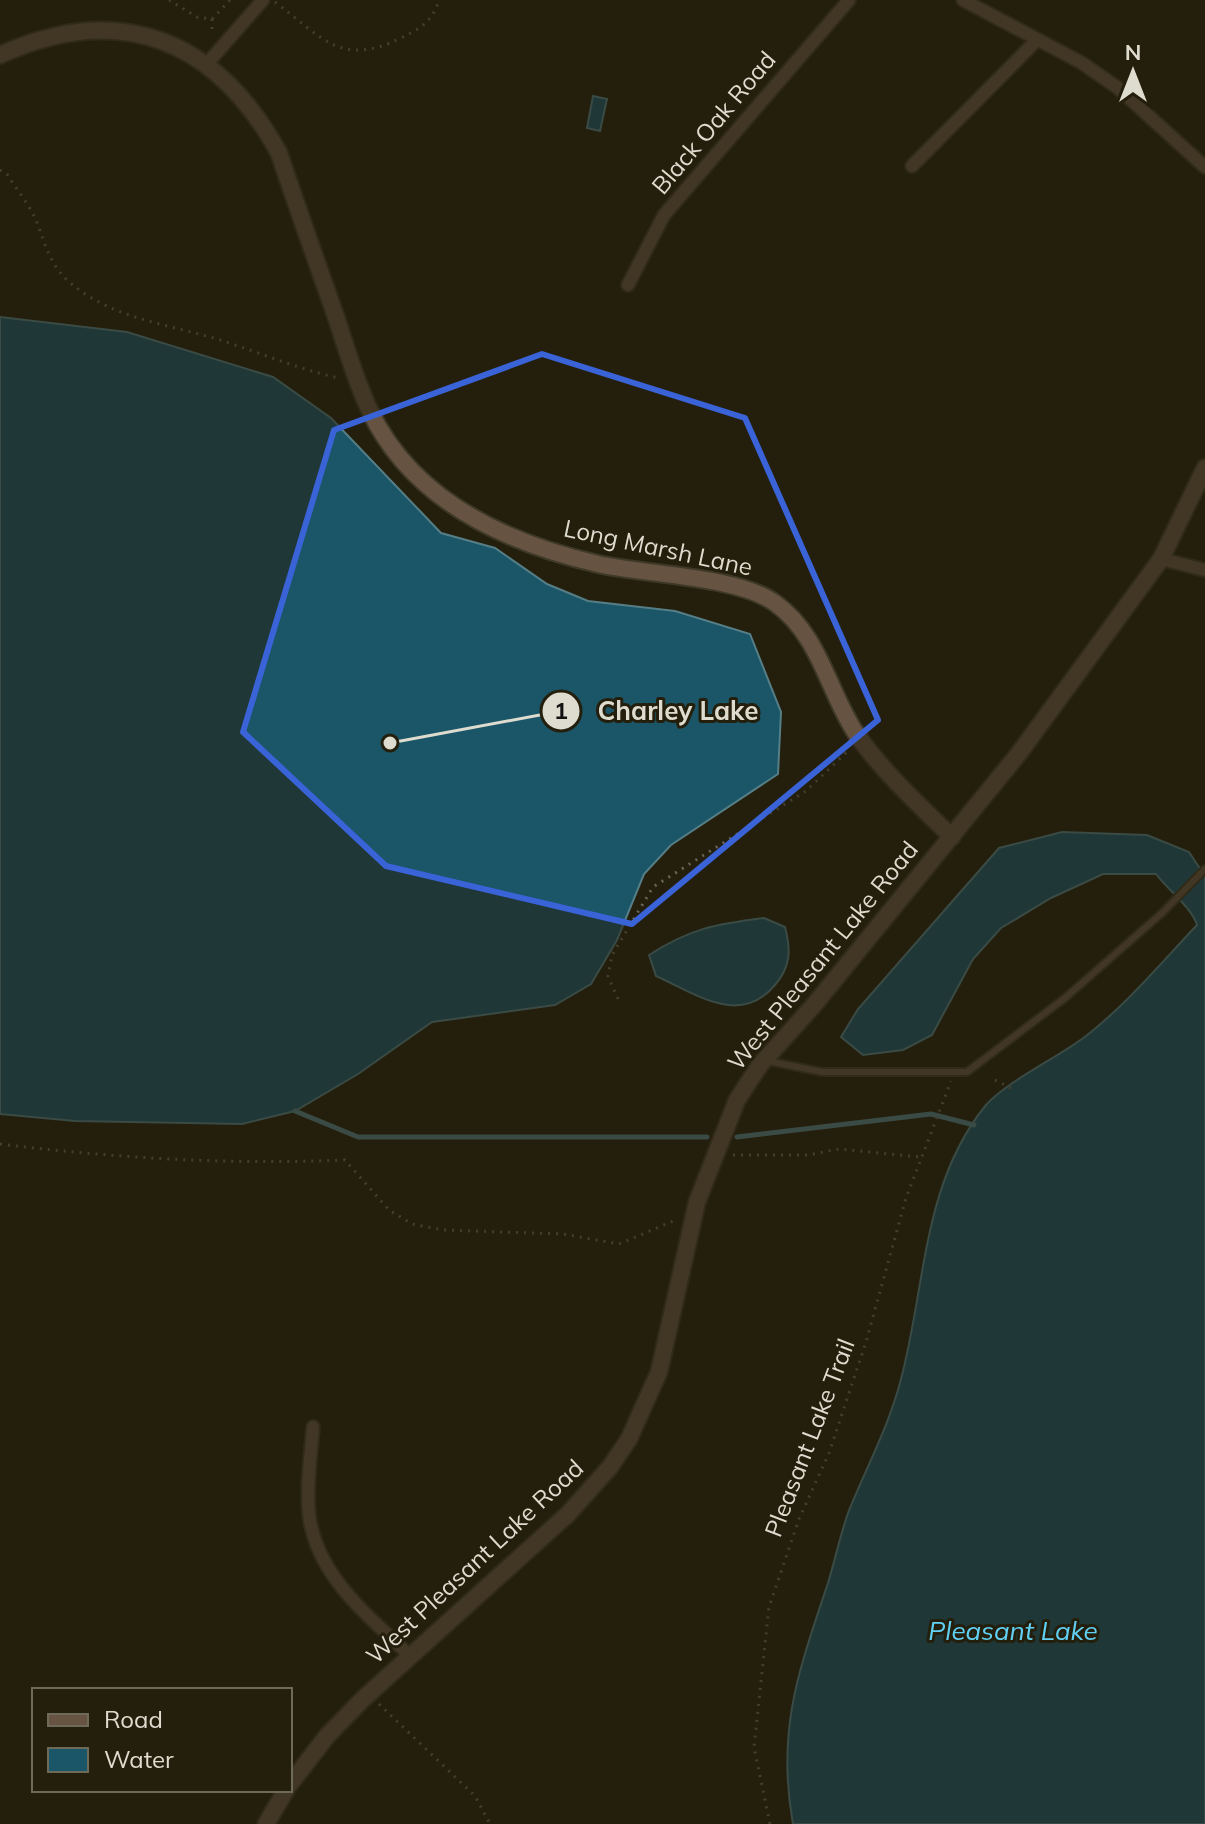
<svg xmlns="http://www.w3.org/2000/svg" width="1205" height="1824" font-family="Mulish,sans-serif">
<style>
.water{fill:#1a5668;stroke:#557e87;stroke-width:2}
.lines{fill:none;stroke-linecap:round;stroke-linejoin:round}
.stream{stroke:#557e87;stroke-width:5}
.service-casing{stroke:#3e3927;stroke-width:10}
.minor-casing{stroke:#3e3927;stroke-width:16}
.tertiary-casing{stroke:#3e3927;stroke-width:20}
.path{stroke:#696555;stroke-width:3;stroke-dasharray:2 6;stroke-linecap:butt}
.service{stroke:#675342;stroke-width:6}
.minor{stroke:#675342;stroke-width:12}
.tertiary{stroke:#675342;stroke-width:16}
.marked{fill:none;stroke:#3a63d7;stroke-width:6;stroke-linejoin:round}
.labels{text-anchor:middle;stroke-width:6;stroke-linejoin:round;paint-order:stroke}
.street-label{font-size:24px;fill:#dedbcf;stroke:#241f0c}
.water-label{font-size:26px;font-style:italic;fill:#60d1f5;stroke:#241f0c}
.leader{fill:none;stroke:#dedbcf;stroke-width:3}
.callout-dot{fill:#dedbcf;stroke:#241f0c;stroke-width:3}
.mark-label{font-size:24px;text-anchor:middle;font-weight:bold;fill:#111}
.callout-label{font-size:26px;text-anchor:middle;font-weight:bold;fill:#dedbcf;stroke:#241f0c;stroke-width:6;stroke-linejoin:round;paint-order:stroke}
</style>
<rect width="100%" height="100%" fill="#241f0c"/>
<!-- water -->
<g class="water">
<path d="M 593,96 L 607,99 L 600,131 L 587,128 Z"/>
<path d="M 0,317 L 127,332 L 273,377 L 331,418 L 441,533 L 495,548 L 547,584 L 588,601 L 675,611 L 750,634 L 781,712 L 778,774 L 671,845 L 644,874 L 617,940 L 591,984 L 555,1005 L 432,1022 L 358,1074 L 295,1111 L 242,1124 L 75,1121 L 0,1114 Z"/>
<path d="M 1062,832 L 1147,835 L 1189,852 L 1205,876 L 1205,1824 L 793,1824 C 776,1730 799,1670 828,1583 C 835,1560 840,1536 848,1513 C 866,1468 889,1426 901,1379 C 926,1285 922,1183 986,1105 C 1007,1081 1059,1057 1086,1036 C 1127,1004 1161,963 1197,925 C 1192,908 1168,890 1156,874 L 1103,874 L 1051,898 L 1001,928 L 973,959 L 932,1035 L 903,1050 L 863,1055 L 841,1037 L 858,1009 L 999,848 Z"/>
<path d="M 764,918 L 785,927 C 791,950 791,966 775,985 C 740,1027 696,994 656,976 L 649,955 C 691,928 716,924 764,918 Z"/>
</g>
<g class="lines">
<!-- stream -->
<g class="stream">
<path d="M 295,1111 L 358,1137 L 707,1137"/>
<path d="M 737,1137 L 931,1114 L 974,1125"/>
</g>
<defs>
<path id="service" d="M 768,1061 L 822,1072 L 967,1072 L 1065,998 L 1162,913 L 1205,869"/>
<g id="minor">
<path d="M 963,0 L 1082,63 L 1118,88 L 1205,167"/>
<path d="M 212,58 L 263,0"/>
<path d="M 912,166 L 1036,41"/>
<path d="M 628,285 L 664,215 L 849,0"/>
<path d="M 1161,559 L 1205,570"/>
<path d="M 313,1427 C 311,1455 306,1485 309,1514 C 316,1576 368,1615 410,1656"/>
</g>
<g id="tertiary">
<path d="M 0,55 C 121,0 217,40 279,153 C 297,207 316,260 335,314 C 346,346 355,380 370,411 C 413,501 506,543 598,564 C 646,575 738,576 775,603 C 820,635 828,692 857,735 C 884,773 919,805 952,837"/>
<path d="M 290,1784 L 327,1736 L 363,1699 L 568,1514 L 610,1467 L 629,1439 L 659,1372 L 697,1202 L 737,1100 L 760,1065 L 814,1005 L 1020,752 L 1161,559 L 1205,468"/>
<path d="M 266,1824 L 286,1790"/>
</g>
</defs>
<!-- service casing -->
<use href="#service" class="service-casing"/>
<!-- minor casing -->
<use href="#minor" class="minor-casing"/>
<!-- tertiary casing -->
<use href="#tertiary" class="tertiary-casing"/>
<!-- path -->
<g class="path">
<path d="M 169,0 L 197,17 L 212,19 L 230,0"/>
<path d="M 275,2 C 322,37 340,68 401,38 C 421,28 432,22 439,0"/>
<path d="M 212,19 L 212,35"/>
<path d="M 0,170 L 7,174 C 16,189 29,204 36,220 C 45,242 48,261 66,279 C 111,321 174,324 229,343 C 266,355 301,370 339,378"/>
<path d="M 618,999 L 608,976 L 612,955 L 653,887 L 806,791 L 850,749"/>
<path d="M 995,1080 L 1013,1089"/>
<path d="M 0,1144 C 115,1158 229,1165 345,1160 L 389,1210 L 412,1224 L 443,1230 L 563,1234 L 619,1244 L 678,1219"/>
<path d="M 733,1155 L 808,1155 L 839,1149 L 920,1157"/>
<path d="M 379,1704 L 475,1796 L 490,1824"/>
<path d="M 770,1824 L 754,1747 L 769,1607 L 799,1519 L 829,1453 L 866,1342 L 906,1198 L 951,1081"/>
</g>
<!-- service -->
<use href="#service" class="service"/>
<!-- minor -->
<use href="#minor" class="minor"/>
<!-- tertiary -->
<use href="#tertiary" class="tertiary"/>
</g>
<!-- marked area -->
<path d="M0 0H1205V1824H0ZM 542,354 L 745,418 L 878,720 L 632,924 L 386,866 L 243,732 L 334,430 Z" fill="#241f0c" fill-opacity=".55" fill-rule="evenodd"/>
<path class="marked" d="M 542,354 L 745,418 L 878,720 L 632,924 L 386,866 L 243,732 L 334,430 Z"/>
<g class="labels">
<!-- street labels -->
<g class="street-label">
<text transform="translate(714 123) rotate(-50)" y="8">Black Oak Road</text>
<text transform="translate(658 548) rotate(12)" y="8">Long Marsh Lane</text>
<text transform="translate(823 956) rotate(-51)" y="8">West Pleasant Lake Road</text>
<text transform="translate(810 1438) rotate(-69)" y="8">Pleasant Lake Trail</text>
<text transform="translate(475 1562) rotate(-43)" y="8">West Pleasant Lake Road</text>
</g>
<!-- water labels -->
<g class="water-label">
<text x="1013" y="1640">Pleasant Lake</text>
</g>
</g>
<!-- callouts -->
<path class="leader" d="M390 743L561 711"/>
<g class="callout-dot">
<circle cx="390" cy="743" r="8"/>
<circle cx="561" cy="711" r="20"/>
</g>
<g class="mark-label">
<text x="561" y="719">1</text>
</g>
<g class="callout-label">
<text x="678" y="720">Charley Lake</text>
</g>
<!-- legend -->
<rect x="32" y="1688" width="260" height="104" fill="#241f0c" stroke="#6e6a5a" stroke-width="2"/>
<rect x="48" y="1714" width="40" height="12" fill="#675342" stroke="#6e6a5a" stroke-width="2"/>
<text x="104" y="1728" font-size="24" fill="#dedbcf">Road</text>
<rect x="48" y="1748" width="40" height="24" fill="#1a5668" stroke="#6e6a5a" stroke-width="2"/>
<text x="104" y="1768" font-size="24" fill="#dedbcf">Water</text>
<!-- north arrow -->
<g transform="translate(1133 72)" stroke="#241f0c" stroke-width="6" paint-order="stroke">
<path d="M0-6L14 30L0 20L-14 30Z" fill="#dedbcf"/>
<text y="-12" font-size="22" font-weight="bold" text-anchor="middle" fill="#dedbcf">N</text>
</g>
</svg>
